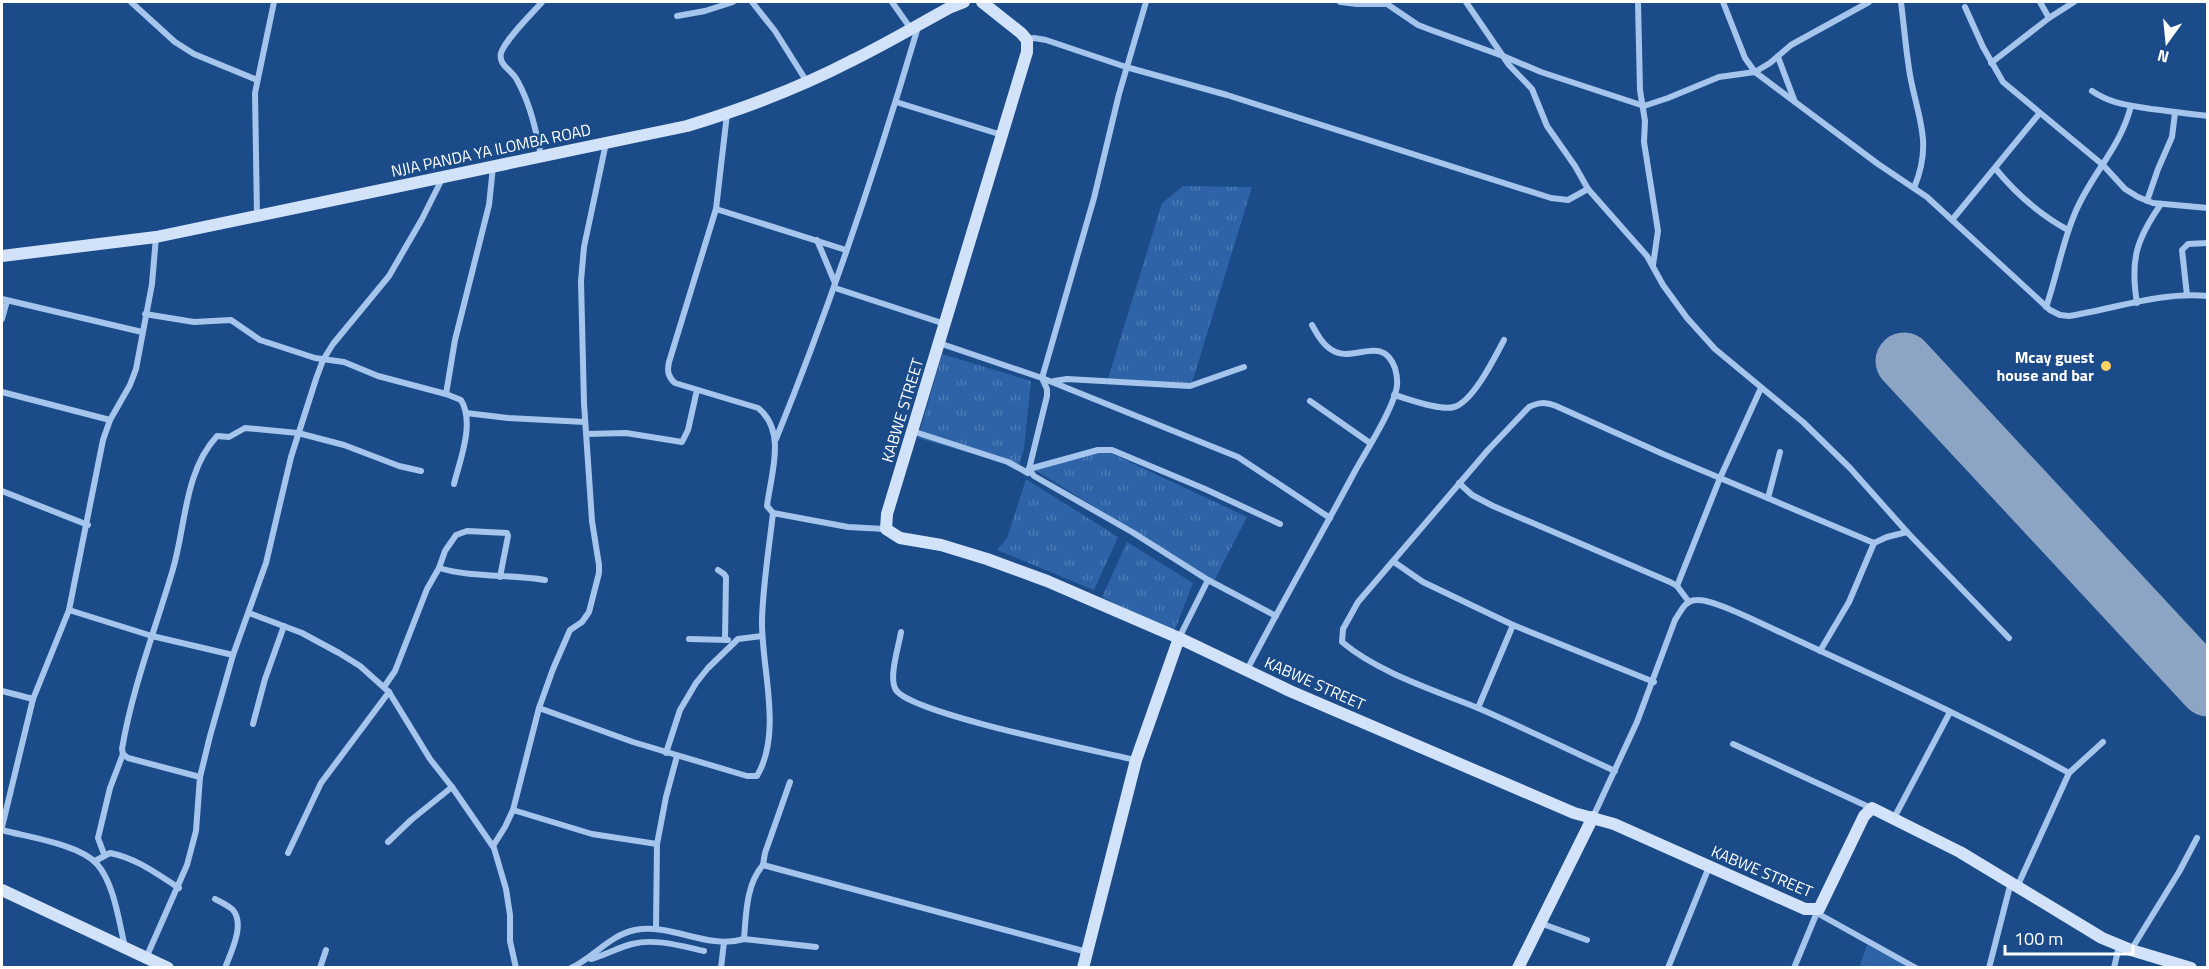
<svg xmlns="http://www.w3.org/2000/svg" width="2209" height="969" font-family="'Titillium Web',sans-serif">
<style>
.grass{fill:url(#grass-tufts)}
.pitch{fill:#2e64a7}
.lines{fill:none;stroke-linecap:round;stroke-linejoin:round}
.runway{stroke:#8da5c4;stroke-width:57}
.street{stroke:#a5c5ec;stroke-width:6}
.secondary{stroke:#d1e2f9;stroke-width:12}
.poi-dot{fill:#fed162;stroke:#1b4b89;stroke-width:2}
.labels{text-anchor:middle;stroke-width:5;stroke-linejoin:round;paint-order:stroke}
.street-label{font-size:16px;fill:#fff;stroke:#1b4b89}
.poi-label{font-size:16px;font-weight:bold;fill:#fff;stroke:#1b4b89;text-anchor:end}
</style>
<defs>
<pattern id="grass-tufts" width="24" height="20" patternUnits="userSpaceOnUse" patternTransform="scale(1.5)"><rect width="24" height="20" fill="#2e64a7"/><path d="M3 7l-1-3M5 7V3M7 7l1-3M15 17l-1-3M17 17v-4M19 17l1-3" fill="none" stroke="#4d7bb4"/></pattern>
</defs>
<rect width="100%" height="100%" fill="#1b4b89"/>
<!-- grass -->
<g class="grass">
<path d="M 1183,186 L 1252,187 L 1192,383 L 1107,382 L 1162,203 Z"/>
<path d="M 942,354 L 1031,381 L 1024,448 L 1019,467 L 918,438 Z"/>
<path d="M 1102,449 L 1247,517 L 1214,581 L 1035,470 Z"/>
<path d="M 1026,479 L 1118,537 L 1094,590 L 997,550 L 1007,538 Z"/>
<path d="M 1127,542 L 1193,583 L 1174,632 L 1102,597 Z"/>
</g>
<!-- pitch -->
<path class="pitch" d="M 1867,945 L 1910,967 L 1859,968 Z"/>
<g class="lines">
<!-- runway -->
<path class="runway" d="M 1904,361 L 2208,688"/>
<!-- street -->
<g class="street">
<path d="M 131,2 L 175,42 L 194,54 L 257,80"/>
<path d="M 752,2 L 775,31 L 807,82"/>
<path d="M 892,2 L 911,29"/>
<path d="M 1146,2 L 1119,94 L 1094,198 L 1042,378 L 1238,457 L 1330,518"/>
<path d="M 1340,2 L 1357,4 L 1387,4 L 1418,25 L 1431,30 L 1503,56 L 1541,72 L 1644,106 L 1668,98 L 1719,77 L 1755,72 L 1770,63 L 1791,45 L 1869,2"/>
<path d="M 1466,2 L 1509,65 L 1532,89 L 1547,126 L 1575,166 L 1588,189 L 1647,256 L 1663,285 L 1687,318 L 1715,349 L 1803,422 L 1850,468 L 1907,532 L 2009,638"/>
<path d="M 1638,2 L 1640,90 L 1645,121 L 1644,142 L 1658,231 L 1653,265"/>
<path d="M 1723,2 L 1745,58 L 1755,72 L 1878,164 L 1927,197 L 2050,310 L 2060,315 L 2069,316 C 2113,309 2163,291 2208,296"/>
<path d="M 1901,2 C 1904,26 1906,51 1910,75 C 1918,119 1933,143 1914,188"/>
<path d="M 2040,2 L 2049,18"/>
<path d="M 1965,7 L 1983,47 L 2003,82 L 2103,165 L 2125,189 L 2138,197 L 2153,203 L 2208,208"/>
<path d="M 677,16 L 705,11 L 733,2"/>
<path d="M 1027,40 L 1034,38 L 1046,40 L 1126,67 L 1227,95 L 1551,198 L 1568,200 L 1588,189"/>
<path d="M 1778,57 L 1795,102"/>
<path d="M 1991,63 L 2049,18 L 2074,2"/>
<path d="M 2092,91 C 2111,104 2129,105 2151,109 C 2170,111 2188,114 2208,116"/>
<path d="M 896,102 L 1002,135"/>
<path d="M 727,114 L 716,209 L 669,362 C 667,371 668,377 675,383 L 758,408 C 787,431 771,474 767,506 L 773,513 L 848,527 L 885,529"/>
<path d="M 541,156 C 536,130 530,103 517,80 C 512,70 498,65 501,53 C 507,37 531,15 542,2"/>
<path d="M 1995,168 C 2016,194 2039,214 2068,230"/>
<path d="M 2147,201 L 2158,169 L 2172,137 L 2175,113"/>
<path d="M 716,209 L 846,250"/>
<path d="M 257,215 L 255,93 L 274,2"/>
<path d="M 1952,220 L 2039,114"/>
<path d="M 817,240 L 835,283"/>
<path d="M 835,288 L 945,324"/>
<path d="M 2187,295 L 2182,250 L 2188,244 L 2208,243"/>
<path d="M 2,299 L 142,332"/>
<path d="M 2137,303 C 2130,260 2136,240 2161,204"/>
<path d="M 2046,307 C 2057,276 2062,243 2075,213 C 2091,174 2120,149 2131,106"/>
<path d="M 145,314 L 194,322 L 231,320 L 260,340 L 315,358 L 344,362 L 378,376 L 446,394 L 461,400 C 475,423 460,460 454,484"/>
<path d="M 2,319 L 7,301"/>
<path d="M 939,343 L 1042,378 L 1047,389 L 1047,396 L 1030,465 L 1029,469 L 1034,476 L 1132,532 L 1208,580 L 1276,616"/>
<path d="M 1054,381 L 1067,379 L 1190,386 L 1244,367"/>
<path d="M 2,392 L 110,420"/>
<path d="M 446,394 L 455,340 L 489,205 L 493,167"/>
<path d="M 1394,395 C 1409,399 1440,411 1454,407 C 1473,402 1495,357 1504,340"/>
<path d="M 1310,401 L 1370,443"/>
<path d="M 466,413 L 508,418 L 585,422"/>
<path d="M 912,431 L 1008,462 L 1028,473"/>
<path d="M 587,434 L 626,433 L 682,442 L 688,430 L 697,390"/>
<path d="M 776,439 C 831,304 877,166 918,27"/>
<path d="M 1029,469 L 1098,450 L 1112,450 L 1205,489 L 1280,524"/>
<path d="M 1459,483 L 1472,495 L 1493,506 L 1670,582 L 1677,586 L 1689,602"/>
<path d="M 2,491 L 88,525"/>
<path d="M 1768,498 L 1780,452"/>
<path d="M 1394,562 L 1423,582 L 1513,625 L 1654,682"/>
<path d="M 439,568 C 472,578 511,574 545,580"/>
<path d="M 718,570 L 724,574 L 726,577 L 725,640"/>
<path d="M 1677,586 L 1720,478 L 1761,388"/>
<path d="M 69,610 L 152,636 L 233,655"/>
<path d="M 249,613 L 302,633 L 339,653 L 360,666 L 389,692 L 430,759 L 452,787 L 494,848 L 506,889 L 510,915 L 510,941 L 516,968"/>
<path d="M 901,632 C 899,646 888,678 896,690 C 912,714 1098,751 1135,760"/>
<path d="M 1179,638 L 1208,580"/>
<path d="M 689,639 L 728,640"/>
<path d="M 1820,651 L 1849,602 L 1874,543 L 1887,537 L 1907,532"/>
<path d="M 1247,670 C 1281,604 1319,539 1354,473 C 1366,451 1390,414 1396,391 C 1398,384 1397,375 1395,368 C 1382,333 1353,364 1332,350 C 1323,345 1317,334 1312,325"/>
<path d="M 384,687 L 395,671 L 427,589 L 439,568 L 445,551 L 456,535 L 467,531 L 507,533 L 508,536 L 500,577"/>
<path d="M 2,691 L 33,699"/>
<path d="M 539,708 L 633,742 L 747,776 L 757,776 C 783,732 761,667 762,620 C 763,584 769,549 773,513"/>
<path d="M 1478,708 L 1513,625"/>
<path d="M 253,724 L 265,679 L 284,626"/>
<path d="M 1733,744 L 1871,808"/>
<path d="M 666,753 L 680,710 L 696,683 L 708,668 L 738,639 L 762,636"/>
<path d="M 1615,771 C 1569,750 1524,728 1478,708 C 1434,690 1379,673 1342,642 L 1343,629 L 1358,602 L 1488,450 L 1529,407 C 1539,402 1545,402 1556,406 L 1663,454 L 1874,543"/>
<path d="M 200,777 L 128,758 L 123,754 L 122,749 C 132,689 156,627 173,569 C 186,525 184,472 217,436 L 229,437 L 245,428 L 298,433 L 344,445 L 399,466 L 421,471"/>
<path d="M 513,810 L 592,834 L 657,844"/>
<path d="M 1593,817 L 1637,722 L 1675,620 C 1681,611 1685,600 1697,600 C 1714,599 1764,625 1782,633 C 1878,678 1976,721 2069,773"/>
<path d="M 1894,818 L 1950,712"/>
<path d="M 2,827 L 33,699 L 69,610 L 103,440 L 110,420 L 130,385 L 136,369 L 152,284 L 156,237"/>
<path d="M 2,830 C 27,837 79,844 97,864 C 114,883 119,922 125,947"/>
<path d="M 388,842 L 411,820 L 452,787"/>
<path d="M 493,846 L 505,827 L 513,810 L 539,708 L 553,669 L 570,630 L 582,622 L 589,612 L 599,573 L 599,565 L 592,521 L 584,403 L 581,281 L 584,247 L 606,143"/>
<path d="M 288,853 L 321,783 L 389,692"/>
<path d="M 104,854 L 98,838 L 110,788 L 123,754"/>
<path d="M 95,861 L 110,853 C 136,858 157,874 179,888"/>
<path d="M 763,865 L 765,853 L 790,782"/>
<path d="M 2018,885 L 2069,773 L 2103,742"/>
<path d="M 215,899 C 221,902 227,905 232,909 C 246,923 231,952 225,968"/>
<path d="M 1817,913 L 1916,968"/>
<path d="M 1540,923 L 1587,940"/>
<path d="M 656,929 L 657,844 L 666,797 L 677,756"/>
<path d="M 744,939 L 816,947"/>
<path d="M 2131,950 L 2179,872 L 2197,838"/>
<path d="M 146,958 L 187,865 L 196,831 L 200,777 L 210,736 L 233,655 L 266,563 L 291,457 L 316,379 L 323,360 L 333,344 L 389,276 L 422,219 L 443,177"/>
<path d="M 591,959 C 605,955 617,948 632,944 C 655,938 681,946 704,951"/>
<path d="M 320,968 L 326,950"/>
<path d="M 571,968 C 594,957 610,935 635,930 C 672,923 707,950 744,939 C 746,915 746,884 763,865 L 1087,952"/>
<path d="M 721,968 L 724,942"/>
<path d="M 1668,968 L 1709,867"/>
<path d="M 1794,968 L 1818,910"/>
<path d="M 1989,968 L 2011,882"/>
<path d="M 2114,968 L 2119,946"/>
</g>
<!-- secondary -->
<g class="secondary">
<path d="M 982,2 L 1021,33 L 1027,40 L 1027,52 L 887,514 L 886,529 L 900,538 L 941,545 L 987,559 L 1047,581 L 1179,638 L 1290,691 L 1574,813 L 1614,824 L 1805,909 L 1819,909 L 1864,816 L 1872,808 L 1960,852 L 2102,938 L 2131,950 L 2191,968"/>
<path d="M 2,256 L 156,237 L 687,126 C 743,109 799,88 851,61 C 884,45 916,26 949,8 L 964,2"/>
<path d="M 2,890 L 168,968"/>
<path d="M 1083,968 L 1136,760 L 1179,638"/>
<path d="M 1518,968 L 1593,817"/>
</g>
</g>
<!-- markers -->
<circle class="poi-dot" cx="2106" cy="366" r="6"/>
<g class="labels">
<!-- street labels -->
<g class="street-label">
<text transform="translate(491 150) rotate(-12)" y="6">NJIA PANDA YA ILOMBA ROAD</text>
<text transform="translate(902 410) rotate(-73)" y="6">KABWE STREET</text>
<text transform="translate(1315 683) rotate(24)" y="6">KABWE STREET</text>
<text transform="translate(1762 871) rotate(23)" y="6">KABWE STREET</text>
</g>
<!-- poi labels -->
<g class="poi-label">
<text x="2094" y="363">Mcay guest<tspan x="2094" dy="18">house and bar</tspan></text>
</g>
</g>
<!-- border -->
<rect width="2209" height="969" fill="none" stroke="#ffffff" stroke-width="6"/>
<!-- north arrow -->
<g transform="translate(2167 42) rotate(195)" stroke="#1b4b89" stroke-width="4.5" paint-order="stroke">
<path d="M0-4.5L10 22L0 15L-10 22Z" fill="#ffffff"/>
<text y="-9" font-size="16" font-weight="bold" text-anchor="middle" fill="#ffffff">N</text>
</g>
<!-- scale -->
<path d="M2005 945v9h128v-9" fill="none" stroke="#ffffff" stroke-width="3"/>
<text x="2014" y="945" font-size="18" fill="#ffffff" stroke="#1b4b89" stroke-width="4.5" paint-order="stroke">100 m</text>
</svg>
